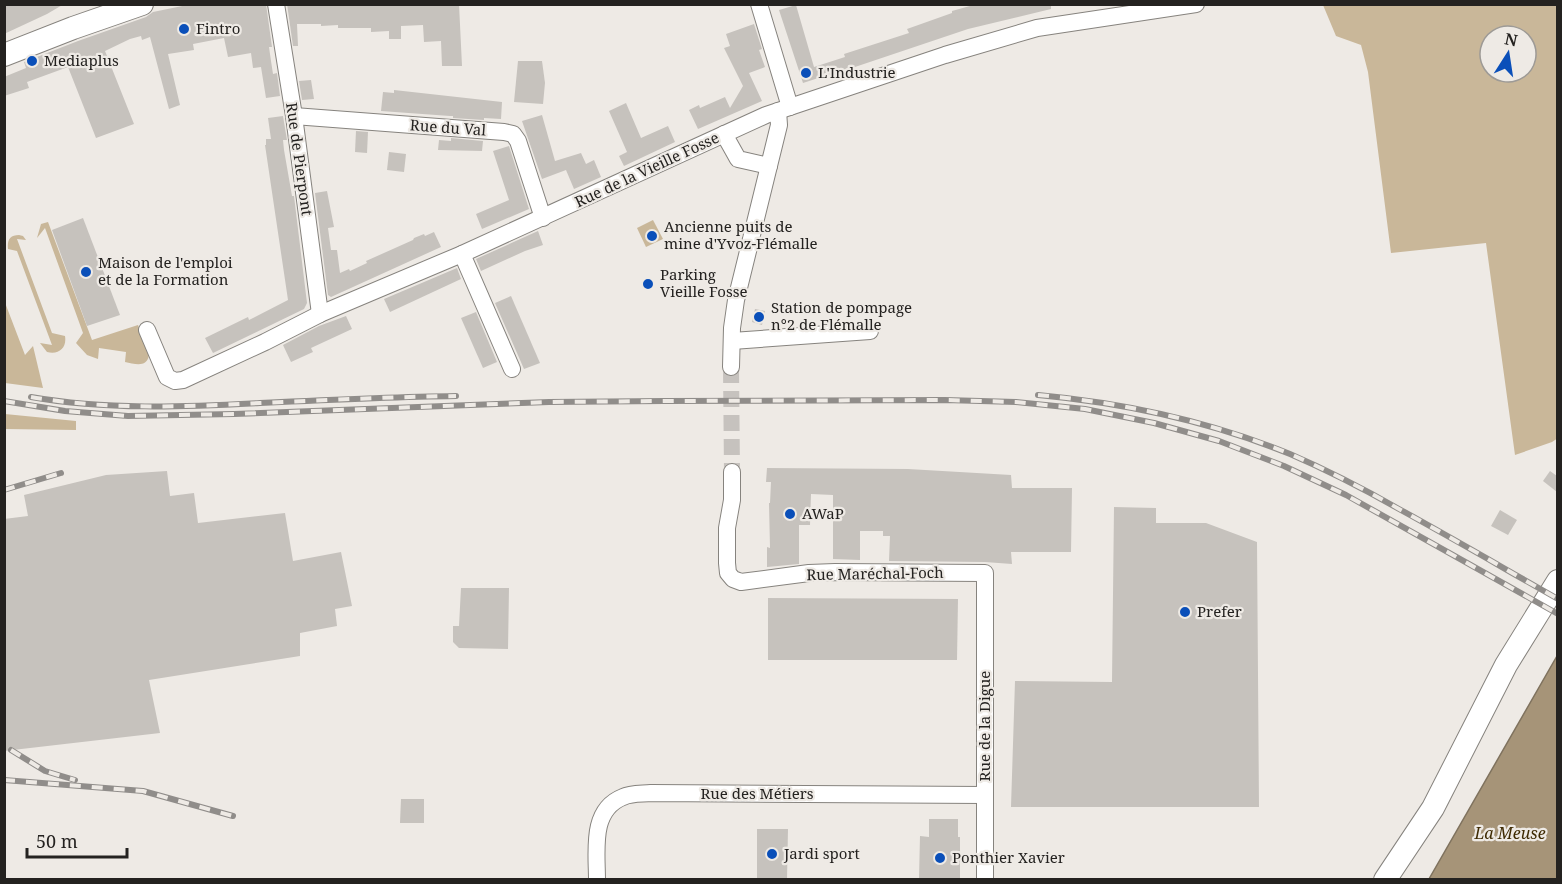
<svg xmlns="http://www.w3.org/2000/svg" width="1562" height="884" font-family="'Noto Serif',serif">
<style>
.green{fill:#c9b799;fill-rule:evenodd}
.water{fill:#a69478;stroke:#7f725e;stroke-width:1.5}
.building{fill:#c6c2bd}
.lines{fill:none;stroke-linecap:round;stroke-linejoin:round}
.street-tunnel{stroke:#c6c2be;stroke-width:16;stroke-dasharray:16 8;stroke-linecap:butt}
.street-casing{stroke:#86837e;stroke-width:18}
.secondary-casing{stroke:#86837e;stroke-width:24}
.street{stroke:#fff;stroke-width:16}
.secondary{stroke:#fff;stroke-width:22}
.rail-casing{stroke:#908d8a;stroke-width:6}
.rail{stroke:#eeeae5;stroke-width:4;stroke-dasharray:11;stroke-linecap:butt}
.poi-dot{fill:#0a4fb9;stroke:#eeeae5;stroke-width:2}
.labels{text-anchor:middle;stroke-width:4.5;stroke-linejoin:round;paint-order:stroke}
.poi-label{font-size:15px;fill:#242220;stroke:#eeeae5;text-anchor:start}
.street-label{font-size:15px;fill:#242220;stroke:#eeeae5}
.water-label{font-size:16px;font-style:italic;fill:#3e2a02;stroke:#eeeae5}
</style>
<rect width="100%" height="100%" fill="#eeeae5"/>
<!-- green -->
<g class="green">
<path d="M 1323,5 L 1557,5 L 1558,438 L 1552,442 L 1515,455 L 1486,243 L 1391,253 L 1368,72 L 1361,45 L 1336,36 ZM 1490,36 L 1526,36 L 1526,72 L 1490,72 Z"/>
<path d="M 653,220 L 663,239 L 646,247 L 637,228 Z"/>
<path d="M 48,222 L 92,340 L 138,325 L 149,355 C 147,368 135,364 125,362 L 126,352 L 99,348 L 98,359 L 87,355 L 76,343 L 83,333 L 45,228 L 37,238 L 41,224 Z"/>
<path d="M 19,235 L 23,236 L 26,240 L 17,239 L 52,333 L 65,336 C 67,348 59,355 47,352 L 40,343 L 52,345 L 17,251 L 8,249 C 7,240 10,235 19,235 Z"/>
<path d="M 4,300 L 25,355 L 33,346 L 43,388 L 5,383 Z"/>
<path d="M 5,414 L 76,421 L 76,430 L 5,429 Z"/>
</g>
<!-- water -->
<path class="water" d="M 1557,656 L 1557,879 L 1429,879 Z"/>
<!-- building -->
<g class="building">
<path d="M 4,4 L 64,4 L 47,14 L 4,34 Z"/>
<path d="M 192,4 L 266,4 L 272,47 L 269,47 L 271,61 L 273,74 L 277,73 L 280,96 L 266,98 L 261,67 L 253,68 L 251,53 L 228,57 L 224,38 L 193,44 L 194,50 L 168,54 L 180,105 L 169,109 L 150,37 L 142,40 L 141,36 L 130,39 L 105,51 L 134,124 L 96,138 L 68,67 L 27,82 L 29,88 L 4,96 L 4,77 L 26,68 L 24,62 L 78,41 L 146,17 L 153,12 Z"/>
<path d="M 287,4 L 459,4 L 462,66 L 442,66 L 441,41 L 424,42 L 423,25 L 401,26 L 401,39 L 389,39 L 389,31 L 371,32 L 371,28 L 338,28 L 338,25 L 321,26 L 321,24 L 297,24 L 298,46 L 293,46 Z"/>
<path d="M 977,4 L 1051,4 L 1051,9 L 968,29 L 849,69 L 849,68 L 803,83 L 779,10 L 796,5 L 814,67 L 845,57 L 844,54 L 909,33 L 907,29 L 952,13 L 952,11 Z"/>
<path d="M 754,24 L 762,49 L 759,50 L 765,67 L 749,73 L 762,101 L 698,129 L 689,110 L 699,105 L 700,108 L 725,97 L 730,108 L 743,86 L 724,48 L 730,46 L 726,34 Z"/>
<path d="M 518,61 L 542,61 L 545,83 L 543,104 L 514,102 Z"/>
<path d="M 311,80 L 314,99 L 302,100 L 299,81 Z"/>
<path d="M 394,90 L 502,102 L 501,119 L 484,118 L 484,120 L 453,118 L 453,116 L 450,116 L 381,111 L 383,92 L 394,93 Z"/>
<path d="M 626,103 L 641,138 L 668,126 L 675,142 L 624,166 L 619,156 L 627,152 L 609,111 Z"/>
<path d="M 542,115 L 555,161 L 581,153 L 586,164 L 594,160 L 601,177 L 574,189 L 566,170 L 542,179 L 522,121 Z"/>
<path d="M 283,116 L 287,140 L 283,140 L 284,150 L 292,196 L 294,196 L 307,303 L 304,309 L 213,353 L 205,338 L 248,317 L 249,320 L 288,300 L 265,145 L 266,145 L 266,139 L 271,139 L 268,118 Z"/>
<path d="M 356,131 L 368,132 L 367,153 L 355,152 Z"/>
<path d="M 451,138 L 483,141 L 482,151 L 438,150 L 439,140 L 451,141 Z"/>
<path d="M 509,146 L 529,209 L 482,229 L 476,214 L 509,200 L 493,151 Z"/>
<path d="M 389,152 L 406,154 L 404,172 L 387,170 Z"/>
<path d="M 327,191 L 334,227 L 328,228 L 331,250 L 337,250 L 340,273 L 349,269 L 350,271 L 367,263 L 366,261 L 413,240 L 414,238 L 424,234 L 425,236 L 434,232 L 441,247 L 331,297 L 328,295 L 315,193 Z"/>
<path d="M 83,218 L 120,315 L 87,326 L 52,230 Z"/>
<path d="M 538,231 L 543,245 L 525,251 L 481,271 L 476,259 Z"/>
<path d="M 457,268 L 461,279 L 390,312 L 384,299 Z"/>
<path d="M 511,296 L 540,363 L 524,369 L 495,303 Z"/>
<path d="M 755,309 L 765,311 L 762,325 L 752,322 Z"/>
<path d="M 476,312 L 497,362 L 483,368 L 461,318 Z"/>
<path d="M 346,316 L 352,329 L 311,348 L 313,352 L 291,362 L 283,345 L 319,326 Z"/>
<path d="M 767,468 L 908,469 L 1011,475 L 1012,488 L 1072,488 L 1071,552 L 1011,552 L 1012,564 L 985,562 L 889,561 L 890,536 L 883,536 L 883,531 L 860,531 L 860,560 L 833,559 L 833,495 L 811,494 L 810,525 L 799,525 L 799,564 L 767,567 L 767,547 L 770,548 L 769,503 L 770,503 L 771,482 L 766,482 Z"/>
<path d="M 167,471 L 170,496 L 194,493 L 198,523 L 285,513 L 293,561 L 341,552 L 352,606 L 335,609 L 337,626 L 300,633 L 300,656 L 149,680 L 160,733 L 4,751 L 4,519 L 28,516 L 24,495 L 106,475 Z"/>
<path d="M 1550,471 L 1557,476 L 1557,492 L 1543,481 Z"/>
<path d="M 1114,507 L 1156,508 L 1156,523 L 1206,523 L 1257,542 L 1259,807 L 1011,807 L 1015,681 L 1112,682 Z"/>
<path d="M 1500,510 L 1517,520 L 1508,535 L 1491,526 Z"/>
<path d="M 461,588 L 509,588 L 508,649 L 459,648 L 453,642 L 453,626 L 459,626 Z"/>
<path d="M 768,598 L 958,599 L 957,660 L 768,660 Z"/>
<path d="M 401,799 L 424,799 L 424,823 L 400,823 Z"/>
<path d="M 929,819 L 958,819 L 958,837 L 960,837 L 960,879 L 919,879 L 920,836 L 929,837 Z"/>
<path d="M 757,829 L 788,829 L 787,879 L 757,879 Z"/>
</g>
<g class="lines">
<!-- street-tunnel -->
<path class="street-tunnel" d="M 731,367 L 732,472"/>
<defs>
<g id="street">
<path d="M 276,4 L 294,116 L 320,314"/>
<path d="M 759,4 L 790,107"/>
<path d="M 294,116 L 504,132 L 513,134 L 518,141 L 543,218"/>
<path d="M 724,134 L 738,159 L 769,166"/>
<path d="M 462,254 L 512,369"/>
<path d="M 147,330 L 167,377 L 175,381 L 183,380 L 265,342 L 320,314 L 462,254 L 766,115 L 945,55 L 1037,28 L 1196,4"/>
<path d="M 732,341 L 870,331"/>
<path d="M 731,367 L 732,328 L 736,300 L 779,125 L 778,111"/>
<path d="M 732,472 L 732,500 L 727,528 L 727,563 L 728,573 L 733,579 L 741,582 L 809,573 L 835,572 L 985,573 L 985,880"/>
<path d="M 597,880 C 597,851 590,810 623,797 C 631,793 642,794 651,793 L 985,795"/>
</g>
<g id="secondary">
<path d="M 4,55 L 73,28 L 142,4"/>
<path d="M 1385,880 L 1433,808 L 1506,665 L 1558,581"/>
</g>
</defs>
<!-- street casing -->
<use href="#street" class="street-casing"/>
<!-- secondary casing -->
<use href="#secondary" class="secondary-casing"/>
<!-- street -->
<use href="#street" class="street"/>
<!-- secondary -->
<use href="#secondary" class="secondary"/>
<defs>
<g id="rail">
<path d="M 1038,395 C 1125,403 1209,421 1290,454 C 1327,470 1364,489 1399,509 C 1452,538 1505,569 1558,599"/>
<path d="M 31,397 C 106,410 183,407 260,403 C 325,400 391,397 456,396"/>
<path d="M 4,401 L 65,411 L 128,416 L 234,414 L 549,402 L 664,401 L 945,400 L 1016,402 L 1085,409 L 1154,423 L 1219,441 L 1284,466 L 1346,495 L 1558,614"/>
<path d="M 4,490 L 61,473"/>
<path d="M 11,750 L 45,771 L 75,780"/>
<path d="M 4,780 L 143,791 L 233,816"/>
</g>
</defs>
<!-- rail casing -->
<use href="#rail" class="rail-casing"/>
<!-- rail -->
<use href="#rail" class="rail"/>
</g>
<!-- markers -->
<g class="poi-dot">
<circle cx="184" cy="29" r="6"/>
<circle cx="32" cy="61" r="6"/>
<circle cx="806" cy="73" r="6"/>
<circle cx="652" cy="236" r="6"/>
<circle cx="86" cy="272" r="6"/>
<circle cx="648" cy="284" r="6"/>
<circle cx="759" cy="317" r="6"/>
<circle cx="790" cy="514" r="6"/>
<circle cx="1185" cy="612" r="6"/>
<circle cx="772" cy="854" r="6"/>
<circle cx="940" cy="858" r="6"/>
</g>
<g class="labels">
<!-- poi labels -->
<g class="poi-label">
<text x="196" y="34">Fintro</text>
<text x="44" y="66">Mediaplus</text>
<text x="818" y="78">L'Industrie</text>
<text x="664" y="232">Ancienne puits de<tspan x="664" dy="17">mine d'Yvoz-Flémalle</tspan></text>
<text x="98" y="268">Maison de l'emploi<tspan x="98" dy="17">et de la Formation</tspan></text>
<text x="660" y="280">Parking<tspan x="660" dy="17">Vieille Fosse</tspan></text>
<text x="771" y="313">Station de pompage<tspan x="771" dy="17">n°2 de Flémalle</tspan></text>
<text x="802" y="519">AWaP</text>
<text x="1197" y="617">Prefer</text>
<text x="784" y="859">Jardi sport</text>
<text x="952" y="863">Ponthier Xavier</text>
</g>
<!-- street labels -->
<g class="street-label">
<text transform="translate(448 128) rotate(4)" y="5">Rue du Val</text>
<text transform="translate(299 159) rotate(82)" y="5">Rue de Pierpont</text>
<text transform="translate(647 170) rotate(-25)" y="5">Rue de la Vieille Fosse</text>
<text transform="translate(875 574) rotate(-1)" y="5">Rue Maréchal-Foch</text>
<text transform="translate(985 726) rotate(-90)" y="5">Rue de la Digue</text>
<text x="757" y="799">Rue des Métiers</text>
</g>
<!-- water labels -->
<g class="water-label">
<text x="1510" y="839">La Meuse</text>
</g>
</g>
<!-- border -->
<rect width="1562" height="884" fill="none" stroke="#242220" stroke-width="12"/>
<!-- north arrow -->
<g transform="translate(1508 54) rotate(12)"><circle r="28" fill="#eeeae5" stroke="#9d9a96" stroke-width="1.5"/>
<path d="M0-4.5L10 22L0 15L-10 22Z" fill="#0a4fb9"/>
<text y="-9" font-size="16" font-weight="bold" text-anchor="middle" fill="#242220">N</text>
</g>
<!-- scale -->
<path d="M27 848v9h100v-9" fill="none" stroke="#242220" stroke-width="3"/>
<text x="36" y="848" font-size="18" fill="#242220" stroke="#eeeae5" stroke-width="4.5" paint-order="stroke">50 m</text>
</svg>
